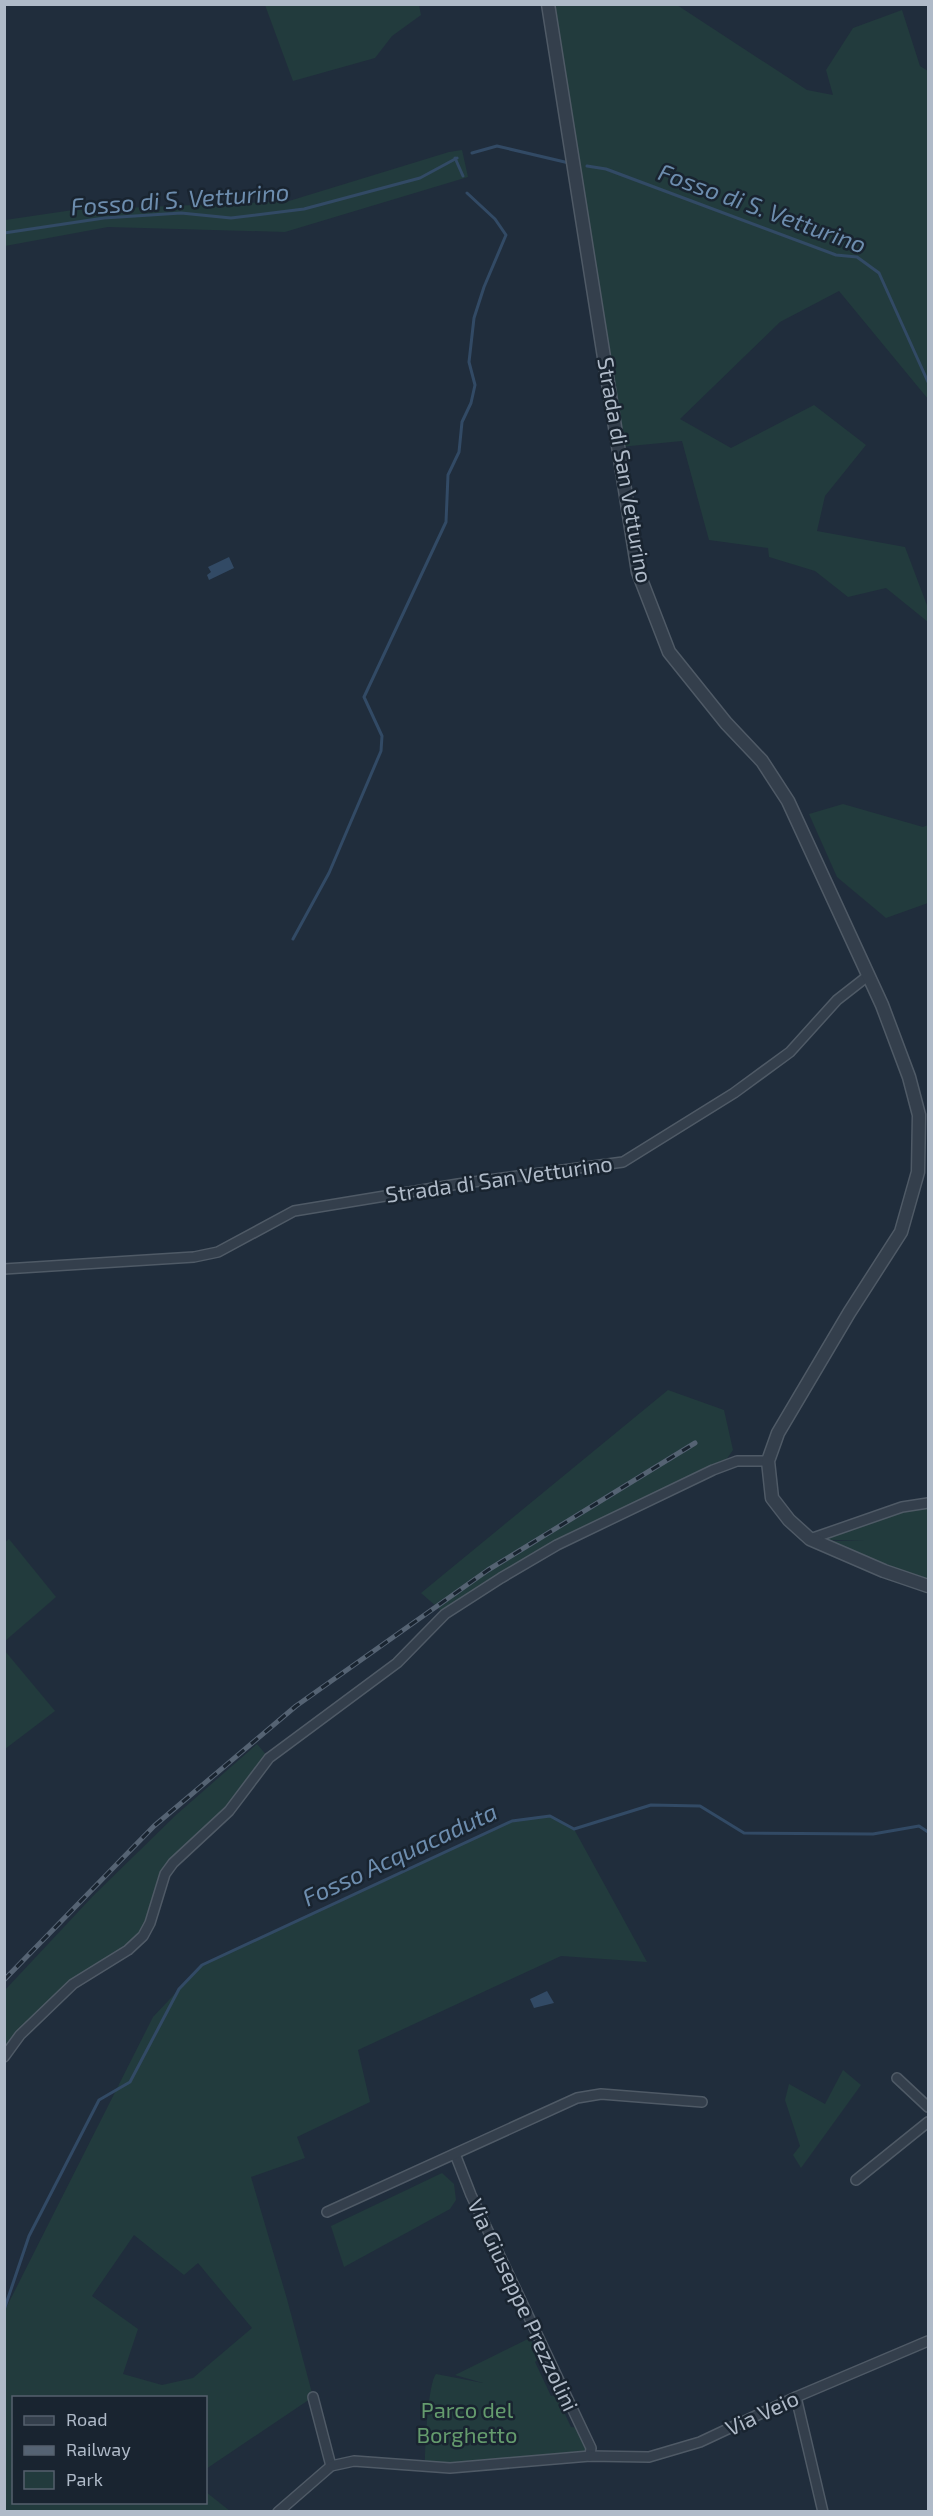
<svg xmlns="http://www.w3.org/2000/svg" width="933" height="2516" font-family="'Exo 2',sans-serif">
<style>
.green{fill:#223b3d;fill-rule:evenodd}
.water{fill:#324a65}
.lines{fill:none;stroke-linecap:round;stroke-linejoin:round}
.stream{stroke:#324a65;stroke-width:3}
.minor-casing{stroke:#4f5a66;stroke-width:12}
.tertiary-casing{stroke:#4f5a66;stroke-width:15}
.minor{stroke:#343f4c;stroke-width:9}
.tertiary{stroke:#343f4c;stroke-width:12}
.rail-casing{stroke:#556373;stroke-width:5}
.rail{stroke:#192430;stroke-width:3;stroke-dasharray:9;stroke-linecap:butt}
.labels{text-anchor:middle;stroke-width:5;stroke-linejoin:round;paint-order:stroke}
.street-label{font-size:22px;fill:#afbac8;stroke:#192430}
.park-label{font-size:22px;fill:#649b6d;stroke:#192430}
.water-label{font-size:24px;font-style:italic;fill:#6d8dae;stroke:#192430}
</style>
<rect width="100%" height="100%" fill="#202d3c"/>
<!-- green -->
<g class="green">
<path d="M 265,5 L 419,5 L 421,15 L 392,36 L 375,58 L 293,81 Z"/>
<path d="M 548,5 L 677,5 L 807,90 L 833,95 L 826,70 L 853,28 L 902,10 L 920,66 L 928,71 L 928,399 L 839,291 L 780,322 L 680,419 L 731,448 L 814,405 L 866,445 L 825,496 L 817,531 L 905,547 L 928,608 L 928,622 L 886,588 L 848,597 L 815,571 L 769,557 L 768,548 L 709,540 L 682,441 L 620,447 Z"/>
<path d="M 462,150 L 468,177 L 285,232 L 108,227 L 5,246 L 5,220 L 73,210 L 289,201 L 449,152 Z"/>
<path d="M 843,804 L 923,827 L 928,825 L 928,903 L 886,918 L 837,877 L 809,814 Z"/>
<path d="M 668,1390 L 724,1410 L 733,1450 L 721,1467 L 613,1518 L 445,1614 L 421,1593 Z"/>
<path d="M 928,1503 L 928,1586 L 819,1541 L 864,1541 L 810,1539 Z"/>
<path d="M 9,1539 L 56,1597 L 5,1641 L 4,1543 Z"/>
<path d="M 5,1651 L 55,1711 L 5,1749 L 4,1749 Z"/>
<path d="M 257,1744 L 269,1758 L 229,1811 L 174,1863 L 143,1936 L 73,1985 L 5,2057 L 5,1990 L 93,1896 L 176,1815 Z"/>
<path d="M 550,1816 L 574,1829 L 647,1962 L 561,1956 L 358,2050 L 370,2102 L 297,2137 L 305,2158 L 251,2177 L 287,2299 L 313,2397 L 206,2469 L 206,2398 L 14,2398 L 14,2502 L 206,2502 L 206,2492 L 230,2511 L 5,2511 L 4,2312 L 153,2017 L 202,1965 L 512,1821 ZM 134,2235 L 184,2275 L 198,2263 L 252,2328 L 193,2378 L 162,2385 L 123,2374 L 138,2329 L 92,2296 Z"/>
<path d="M 843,2070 L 861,2085 L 801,2168 L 793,2155 L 800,2146 L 785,2100 L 789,2084 L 825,2104 Z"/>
<path d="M 442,2173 L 454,2184 L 456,2200 L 450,2209 L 344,2267 L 331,2226 Z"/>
<path d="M 530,2338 L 539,2358 L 535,2362 L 551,2396 L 556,2395 L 571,2427 L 580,2428 L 587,2443 L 587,2454 L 451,2464 L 425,2462 C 425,2447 428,2383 436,2374 L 483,2383 L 455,2375 Z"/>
</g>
<!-- water -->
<g class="water">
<path d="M 229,557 L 234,568 L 209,580 L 207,575 L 211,572 L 208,567 Z"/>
<path d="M 547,1991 L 554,2003 L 534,2008 L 530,1999 Z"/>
</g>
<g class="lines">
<!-- stream -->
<g class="stream">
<path d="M 472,153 L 497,146 L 569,163"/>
<path d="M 455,158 L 463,176"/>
<path d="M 587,166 L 606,169 L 836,255 L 857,257 L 879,273 L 928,382"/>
<path d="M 4,233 L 104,218 L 181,213 L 231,218 L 304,209 L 420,178 L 457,158"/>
<path d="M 293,939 L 329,873 L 381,751 L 382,736 L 364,697 L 446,522 L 448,475 L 459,452 L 462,422 L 471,403 L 475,385 L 469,362 L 474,318 L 484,287 L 506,235 L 495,219 L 467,193"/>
<path d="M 4,2310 L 29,2236 L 99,2100 L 130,2082 L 179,1989 L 202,1965 L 512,1821 L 550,1816 L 574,1829 L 651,1805 L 700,1806 L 744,1833 L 873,1834 L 919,1826 L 928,1832"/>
</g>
<defs>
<g id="minor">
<path d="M 4,1269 L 194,1257 L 218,1252 L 294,1211 L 458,1184 L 623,1162 L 734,1093 L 790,1052 L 837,1000 L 869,975"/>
<path d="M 810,1539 L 902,1507 L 928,1503"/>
<path d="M 4,2057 L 20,2035 L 73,1984 L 128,1950 L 143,1936 L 150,1923 L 165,1874 L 173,1863 L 229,1811 L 269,1758 L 397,1663 L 445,1614 L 501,1578 L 557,1545 L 713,1470 L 737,1461 L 768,1461"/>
<path d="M 897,2078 L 928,2107"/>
<path d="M 455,2154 L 471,2195 L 591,2448 L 590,2456"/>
<path d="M 856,2180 L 928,2122"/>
<path d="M 327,2212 L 577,2098 L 601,2094 L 702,2102"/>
<path d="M 313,2397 L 331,2466"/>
<path d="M 796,2397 L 823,2512"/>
<path d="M 278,2512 L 331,2466 L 354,2461 L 450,2468 L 590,2456 L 649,2457 L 700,2442 L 796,2397 L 928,2341"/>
</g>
<path id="tertiary" d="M 548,4 L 638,572 L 669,652 L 726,723 L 762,761 L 788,801 L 882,1005 L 909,1077 L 919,1115 L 918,1172 L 901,1232 L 849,1313 L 778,1433 L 768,1461 L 772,1498 L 789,1520 L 810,1539 L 884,1571 L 928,1586"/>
</defs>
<!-- minor casing -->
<use href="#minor" class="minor-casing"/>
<!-- tertiary casing -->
<use href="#tertiary" class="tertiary-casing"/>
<!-- minor -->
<use href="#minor" class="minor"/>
<!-- tertiary -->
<use href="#tertiary" class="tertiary"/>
<defs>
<path id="rail" d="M 4,1980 L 154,1826 L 296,1706 L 488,1570 L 695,1443"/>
</defs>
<!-- rail casing -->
<use href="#rail" class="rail-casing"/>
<!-- rail -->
<use href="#rail" class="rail"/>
</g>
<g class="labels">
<!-- street labels -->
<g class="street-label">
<text transform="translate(625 470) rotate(80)" y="8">Strada di San Vetturino</text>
<text transform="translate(499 1179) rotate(-8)" y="8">Strada di San Vetturino</text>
<text transform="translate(523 2305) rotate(65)" y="8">Via Giuseppe Prezzolini</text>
<text transform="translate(762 2413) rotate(-25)" y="8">Via Veio</text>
</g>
<!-- park labels -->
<g class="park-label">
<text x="467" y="2418">Parco del<tspan x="467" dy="25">Borghetto</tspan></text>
</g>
<!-- water labels -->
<g class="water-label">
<text transform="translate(180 200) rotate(-4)" y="8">Fosso di S. Vetturino</text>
<text transform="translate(762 209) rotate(20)" y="8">Fosso di S. Vetturino</text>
<text transform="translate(400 1855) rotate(-25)" y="8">Fosso Acquacaduta</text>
</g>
</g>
<!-- border -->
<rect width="933" height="2516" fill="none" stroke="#afbac8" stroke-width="12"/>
<!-- legend -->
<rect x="12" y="2396" width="195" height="108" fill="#192430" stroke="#55606d" stroke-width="1.5"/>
<rect x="24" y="2416" width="30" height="9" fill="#343f4c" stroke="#55606d" stroke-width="1.5"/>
<text x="66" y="2426" font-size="18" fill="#afbac8">Road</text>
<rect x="24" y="2446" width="30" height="9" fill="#556373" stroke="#55606d" stroke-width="1.5"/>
<text x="66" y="2456" font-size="18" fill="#afbac8">Railway</text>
<rect x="24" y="2471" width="30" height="18" fill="#223b3d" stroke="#55606d" stroke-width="1.5"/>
<text x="66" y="2486" font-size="18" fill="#afbac8">Park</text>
</svg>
